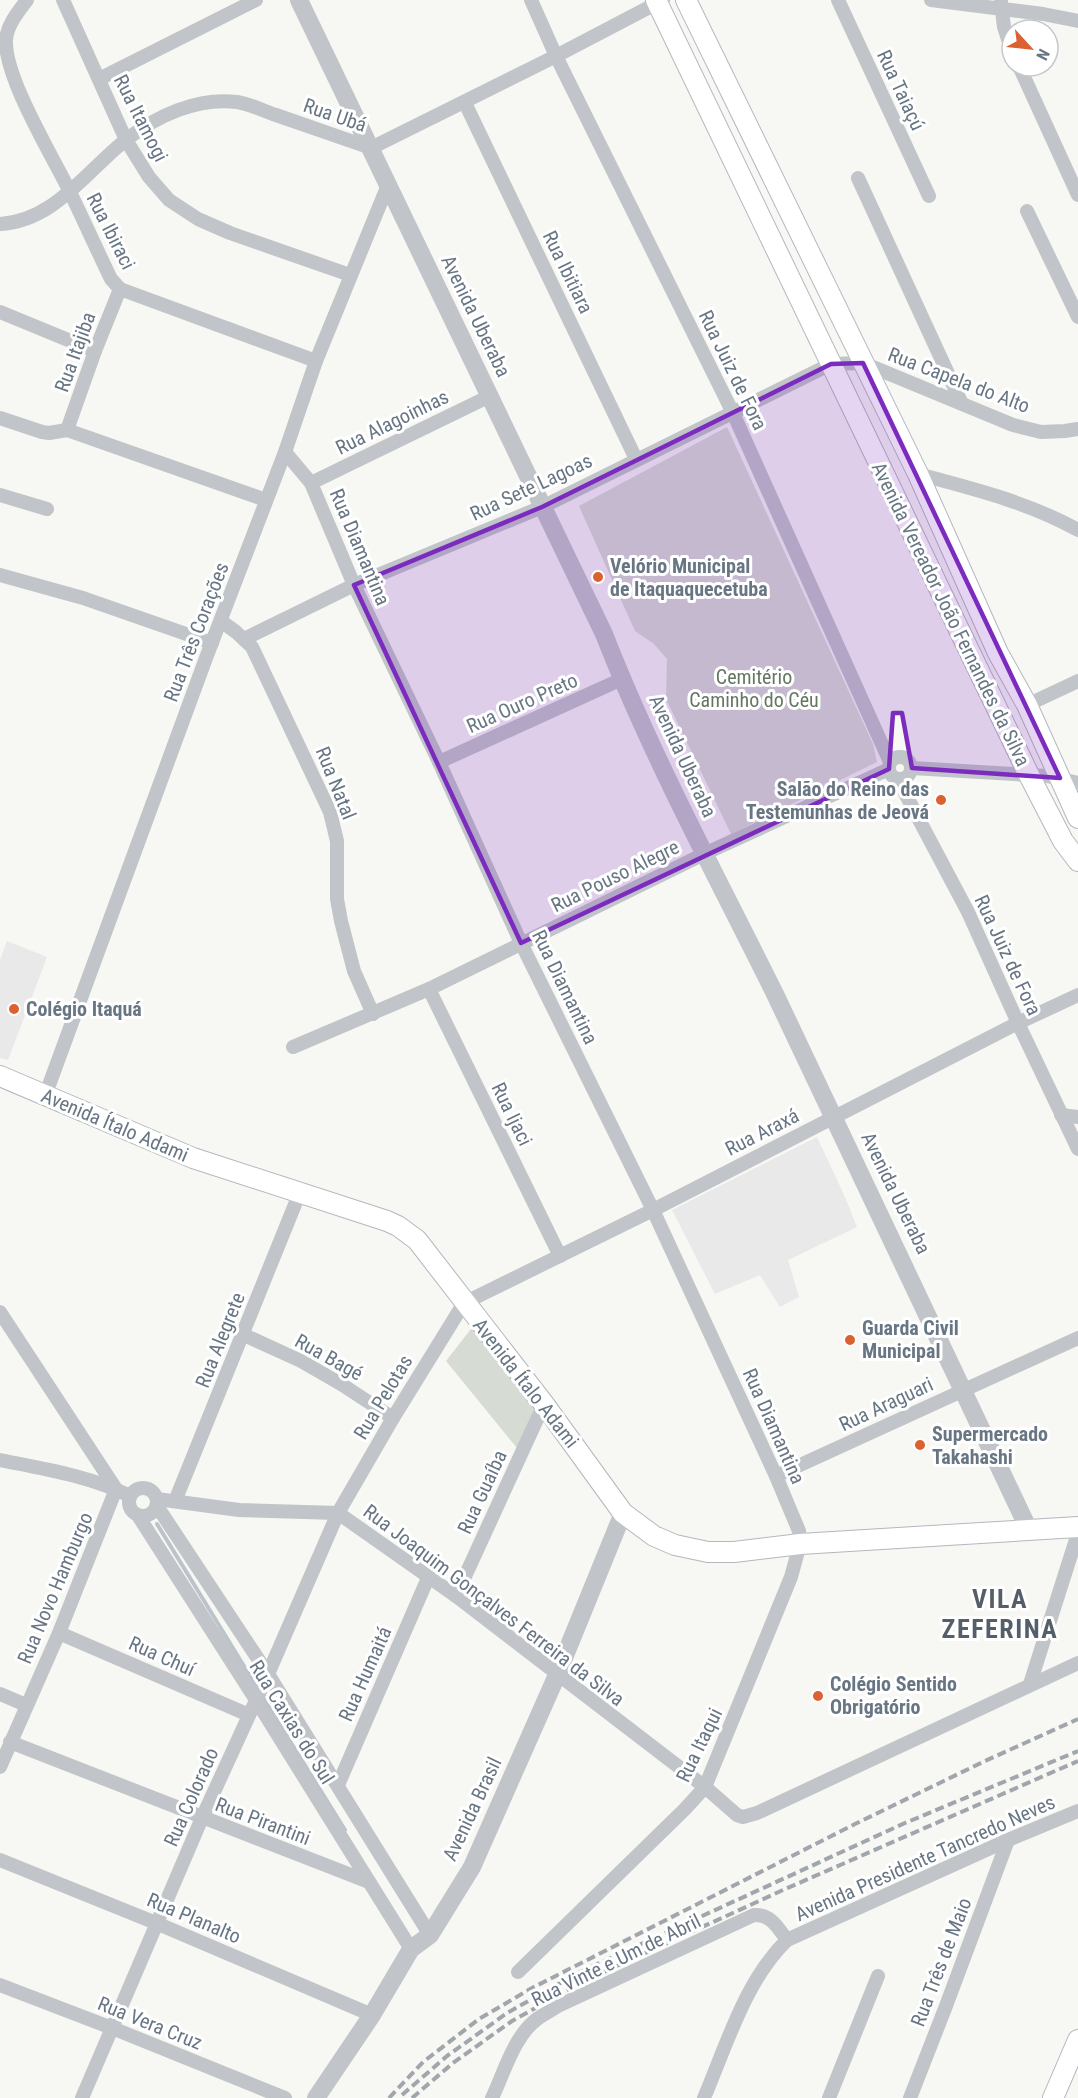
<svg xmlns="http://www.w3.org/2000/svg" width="1078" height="2098" font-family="'Roboto Condensed',sans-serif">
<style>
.built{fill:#e8e9e8}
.green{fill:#d6dcd4}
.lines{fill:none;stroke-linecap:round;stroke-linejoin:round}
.stream{stroke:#bbc4ca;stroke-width:4}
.secondary-casing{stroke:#b3b8bd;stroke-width:22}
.minor{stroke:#c1c4c8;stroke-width:14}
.tertiary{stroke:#c1c4c8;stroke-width:18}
.secondary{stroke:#fff;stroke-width:20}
.rail{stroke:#a0a6ac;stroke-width:4;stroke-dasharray:9 4.5;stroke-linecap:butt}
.marked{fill:#7b2cbf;fill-opacity:0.2;stroke:#7b2cbf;stroke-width:4.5;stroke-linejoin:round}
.poi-dot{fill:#dc6130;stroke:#fff;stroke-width:2}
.labels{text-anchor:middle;stroke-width:6;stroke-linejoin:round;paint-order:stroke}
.street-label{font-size:20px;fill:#687684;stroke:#fff}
.poi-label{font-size:20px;font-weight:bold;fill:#687684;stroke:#fff;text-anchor:start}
.park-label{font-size:20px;fill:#657762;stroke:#fff}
.district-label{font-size:26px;font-weight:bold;letter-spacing:1.5px;fill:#555f6a;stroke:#fff}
</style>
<rect width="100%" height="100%" fill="#f7f7f4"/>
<!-- built -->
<g class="built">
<path d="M 7,941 L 47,957 L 8,1060 L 0,1058 L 0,960 Z"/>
<path d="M 817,1137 L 845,1197 L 857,1227 L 788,1260 L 799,1297 L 780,1307 L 760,1275 L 715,1294 L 672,1210 Z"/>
</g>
<!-- green -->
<g class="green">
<path d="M 727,427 L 873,744 L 877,762 L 731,834 L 666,699 L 667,659 L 654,644 L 635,631 L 579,506 Z"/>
<path d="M 474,1325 L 536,1404 L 517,1448 L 446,1361 Z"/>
</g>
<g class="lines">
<!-- stream -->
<g class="stream">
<path d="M 157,1524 L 258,1689"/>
<path d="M 262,1696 L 345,1830"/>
</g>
<defs>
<g id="secondary">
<path d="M 656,0 L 1029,775 L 1063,841 L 1078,861"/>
<path d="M 686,0 L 918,474 L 998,653 L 1027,705 L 1078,818"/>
<path d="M 0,1076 L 193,1158 L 387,1221 L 398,1226 L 417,1240 L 544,1404 L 623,1513 L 654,1536 L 675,1545 L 708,1552 L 734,1552 L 800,1544 L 1078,1527"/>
<path d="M 1053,2098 L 1078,2040"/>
</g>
</defs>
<!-- secondary casing -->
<use href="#secondary" class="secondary-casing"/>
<!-- minor -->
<g class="minor">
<path d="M 27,0 C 18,12 7,25 6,40 C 4,77 53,157 70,192 C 84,221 97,250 111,279 L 120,289 L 316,361"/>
<path d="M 63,0 L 126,140 L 149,177 L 169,200 L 198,219 L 230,233 L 350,275"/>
<path d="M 531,0 L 556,56 L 733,413 L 890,762"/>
<path d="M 838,0 L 929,196"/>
<path d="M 931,0 L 1043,14 L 1078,21"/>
<path d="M 1001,2 L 1004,27 L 1012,51"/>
<path d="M 1019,66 L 1078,195"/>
<path d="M 99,79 L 256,0"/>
<path d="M 465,103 L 636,459"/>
<path d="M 858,178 L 962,404"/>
<path d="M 1027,211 L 1078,317"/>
<path d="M 0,224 C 55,221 87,170 127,139 C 157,116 197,97 237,102 C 250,104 264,111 276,115 C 308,126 340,137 371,148 L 556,56 L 663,0"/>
<path d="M 0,312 L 95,351"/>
<path d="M 0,418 L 42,432 L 49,433 L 67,430"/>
<path d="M 67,430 L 266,500"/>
<path d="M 67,430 L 95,351 L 120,289"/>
<path d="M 285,452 L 311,483 L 354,585 L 439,762 L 521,943 L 653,1210 L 776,1476 L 799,1531 L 800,1544 L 791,1577 L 705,1787 L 685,1809 L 518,1972"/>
<path d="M 918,474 C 973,489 1028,502 1078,530"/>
<path d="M 311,483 L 490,396"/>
<path d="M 0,495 L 47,509"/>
<path d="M 0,575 L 83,598 L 212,643"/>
<path d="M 221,621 L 236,632 L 252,647 L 330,812 L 337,841 L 337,899 L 341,921 L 354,971 L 373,1014"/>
<path d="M 244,639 L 354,585 L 542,507 L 831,364 L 863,363 L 1013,425 L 1041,432 L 1065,431 L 1078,429"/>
<path d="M 1027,705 L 1078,681"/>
<circle cx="900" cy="768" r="11"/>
<path d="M 439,762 L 622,679"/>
<path d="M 912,768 L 1047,776 L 1078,783"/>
<path d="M 898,780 L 968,912 L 1018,1023 L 1078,1149"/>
<path d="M 429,989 L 560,1256"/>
<path d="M 293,1047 L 429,989 L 704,854 L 889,769"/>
<path d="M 45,1096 L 206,658 L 285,452 L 316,361 L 388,185"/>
<path d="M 1061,1115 L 1078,1117"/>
<path d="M 0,1312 L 116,1489 L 59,1633 L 0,1767"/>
<path d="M 244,1335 L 301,1361 L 341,1384 L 393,1418"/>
<path d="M 0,1460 C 45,1469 89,1476 130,1496"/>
<path d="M 776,1476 L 1078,1338"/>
<circle cx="143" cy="1502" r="14"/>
<path d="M 157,1499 L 239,1510 L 338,1513 L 456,1596 L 705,1787 L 737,1815 L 743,1817 L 757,1813 L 1078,1663"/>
<path d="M 175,1501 L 300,1192"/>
<path d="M 157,1506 L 268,1674 L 430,1935"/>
<path d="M 139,1517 L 256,1700 L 411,1949"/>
<path d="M 456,1596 L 544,1404"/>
<path d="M 59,1633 L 249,1715"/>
<path d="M 1030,1684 L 1078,1533"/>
<path d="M 0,1694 L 26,1705"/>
<path d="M 10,1742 L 369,1882"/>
<path d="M 338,1785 L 428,1578"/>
<path d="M 0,1860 L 156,1923 L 372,2015"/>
<path d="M 0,1985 L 112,2028 L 285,2098"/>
<path d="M 82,2098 L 202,1818 L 268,1674 L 338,1513 L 393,1418 L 464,1303 L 653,1210 L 1018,1023 L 1078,995"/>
<path d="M 492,2098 C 504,2073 514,2036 537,2019 C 544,2014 552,2010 558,2006 L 754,1915 C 771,1914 778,1928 787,1940"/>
<path d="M 704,2098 C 727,2044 745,1981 787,1940 L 1008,1840 L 1078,1811"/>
<path d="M 829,2098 L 878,1976"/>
<path d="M 910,2098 L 946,2006 L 1008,1840"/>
</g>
<!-- tertiary -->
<g class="tertiary">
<path d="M 299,0 L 604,634 C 652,757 716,875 775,994 C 861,1172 945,1351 1029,1530"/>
<path d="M 316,2098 L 372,2015 L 411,1949 L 430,1935 L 472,1867 L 557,1675 L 623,1513"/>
</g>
<!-- secondary -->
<use href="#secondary" class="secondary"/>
<!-- rail -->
<g class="rail">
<path d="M 402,2095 L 447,2056 L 507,2013 L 580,1972 L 905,1823 L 1078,1751"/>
<path d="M 389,2098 L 423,2062 L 479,2019 L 532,1988 L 855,1824 L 985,1761 L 1078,1719"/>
<path d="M 412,2098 L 453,2063 L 512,2021 L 584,1981 L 783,1890 L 1078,1761"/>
</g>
</g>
<!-- marked area -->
<path class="marked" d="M 863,363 L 1060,778 L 912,768 L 902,713 L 893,713 L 889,769 L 521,943 L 354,585 L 542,507 L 831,364 Z"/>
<!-- markers -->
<g class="poi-dot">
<circle cx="598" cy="577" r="6"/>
<circle cx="941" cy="800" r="6"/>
<circle cx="14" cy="1009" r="6"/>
<circle cx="850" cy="1340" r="6"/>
<circle cx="920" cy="1445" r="6"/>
<circle cx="818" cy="1696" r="6"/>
</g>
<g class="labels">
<!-- street labels -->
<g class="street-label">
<text transform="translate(901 90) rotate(65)" y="7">Rua Taiaçú</text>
<text transform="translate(335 115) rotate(19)" y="7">Rua Ubá</text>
<text transform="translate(141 118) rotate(63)" y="7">Rua Itamogi</text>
<text transform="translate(111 231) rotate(63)" y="7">Rua Ibiraci</text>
<text transform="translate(568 272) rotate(64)" y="7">Rua Ibitiara</text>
<text transform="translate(476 316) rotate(64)" y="7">Avenida Uberaba</text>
<text transform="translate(75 352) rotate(-70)" y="7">Rua Itajiba</text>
<text transform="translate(733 370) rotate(64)" y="7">Rua Juiz de Fora</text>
<text transform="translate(959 380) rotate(21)" y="7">Rua Capela do Alto</text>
<text transform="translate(392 422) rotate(-26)" y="7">Rua Alagoinhas</text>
<text transform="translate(531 487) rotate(-25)" y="7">Rua Sete Lagoas</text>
<text transform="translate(360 547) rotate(67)" y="7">Rua Diamantina</text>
<text transform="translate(951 614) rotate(64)" y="7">Avenida Vereador João Fernandes da Silva</text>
<text transform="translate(196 632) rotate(-69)" y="7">Rua Três Corações</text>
<text transform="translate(522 703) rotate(-24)" y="7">Rua Ouro Preto</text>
<text transform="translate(683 756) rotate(65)" y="7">Avenida Uberaba</text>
<text transform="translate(336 783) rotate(68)" y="7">Rua Natal</text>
<text transform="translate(615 876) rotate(-26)" y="7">Rua Pouso Alegre</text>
<text transform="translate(1008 955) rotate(65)" y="7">Rua Juiz de Fora</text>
<text transform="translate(565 987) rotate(64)" y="7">Rua Diamantina</text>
<text transform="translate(512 1114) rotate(64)" y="7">Rua Ijaci</text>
<text transform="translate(115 1125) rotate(23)" y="7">Avenida Ítalo Adami</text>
<text transform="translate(762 1132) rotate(-27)" y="7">Rua Araxá</text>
<text transform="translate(896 1193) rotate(64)" y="7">Avenida Uberaba</text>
<text transform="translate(220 1340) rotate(-68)" y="7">Rua Alegrete</text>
<text transform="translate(329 1357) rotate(29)" y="7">Rua Bagé</text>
<text transform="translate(526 1383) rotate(52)" y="7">Avenida Ítalo Adami</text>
<text transform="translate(383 1397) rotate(-59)" y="7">Rua Pelotas</text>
<text transform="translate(886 1404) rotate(-25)" y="7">Rua Araguari</text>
<text transform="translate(774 1426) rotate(66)" y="7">Rua Diamantina</text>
<text transform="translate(482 1492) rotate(-65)" y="7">Rua Guaíba</text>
<text transform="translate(55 1588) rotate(-67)" y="7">Rua Novo Hamburgo</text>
<text transform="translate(494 1605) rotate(37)" y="7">Rua Joaquim Gonçalves Ferreira da Silva</text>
<text transform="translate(162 1656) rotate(24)" y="7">Rua Chuí</text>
<text transform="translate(365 1674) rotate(-66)" y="7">Rua Humaitá</text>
<text transform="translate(292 1722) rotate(58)" y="7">Rua Caxias do Sul</text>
<text transform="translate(699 1745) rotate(-64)" y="7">Rua Itaqui</text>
<text transform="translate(191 1797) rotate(-66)" y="7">Rua Colorado</text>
<text transform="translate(472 1809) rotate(-65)" y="7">Avenida Brasil</text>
<text transform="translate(263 1821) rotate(21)" y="7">Rua Pirantini</text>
<text transform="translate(925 1858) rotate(-24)" y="7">Avenida Presidente Tancredo Neves</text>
<text transform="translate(194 1918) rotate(23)" y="7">Rua Planalto</text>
<text transform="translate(616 1960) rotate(-26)" y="7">Rua Vinte e Um de Abril</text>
<text transform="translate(941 1962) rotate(-69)" y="7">Rua Três de Maio</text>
<text transform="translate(150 2023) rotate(22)" y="7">Rua Vera Cruz</text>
</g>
<!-- poi labels -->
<g class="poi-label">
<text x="610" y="573">Velório Municipal<tspan x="610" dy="23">de Itaquaquecetuba</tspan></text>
<text x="929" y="796" text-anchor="end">Salão do Reino das<tspan x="929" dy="23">Testemunhas de Jeová</tspan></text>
<text x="26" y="1016">Colégio Itaquá</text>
<text x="862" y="1335">Guarda Civil<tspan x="862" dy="23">Municipal</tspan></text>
<text x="932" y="1441">Supermercado<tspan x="932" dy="23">Takahashi</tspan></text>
<text x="830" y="1691">Colégio Sentido<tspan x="830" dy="23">Obrigatório</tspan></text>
</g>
<!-- park labels -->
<g class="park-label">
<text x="754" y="684">Cemitério<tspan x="754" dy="23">Caminho do Céu</tspan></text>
</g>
<!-- district labels -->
<g class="district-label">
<text x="1000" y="1608">VILA<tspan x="1000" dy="30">ZEFERINA</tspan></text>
</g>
</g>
<!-- north arrow -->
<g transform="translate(1030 48) rotate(117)"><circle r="28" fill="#ffffff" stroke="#c3c8ce" stroke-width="1.5"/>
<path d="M0-4.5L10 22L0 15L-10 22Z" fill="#dc6130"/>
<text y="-9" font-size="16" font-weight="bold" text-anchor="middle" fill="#687684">N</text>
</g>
</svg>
